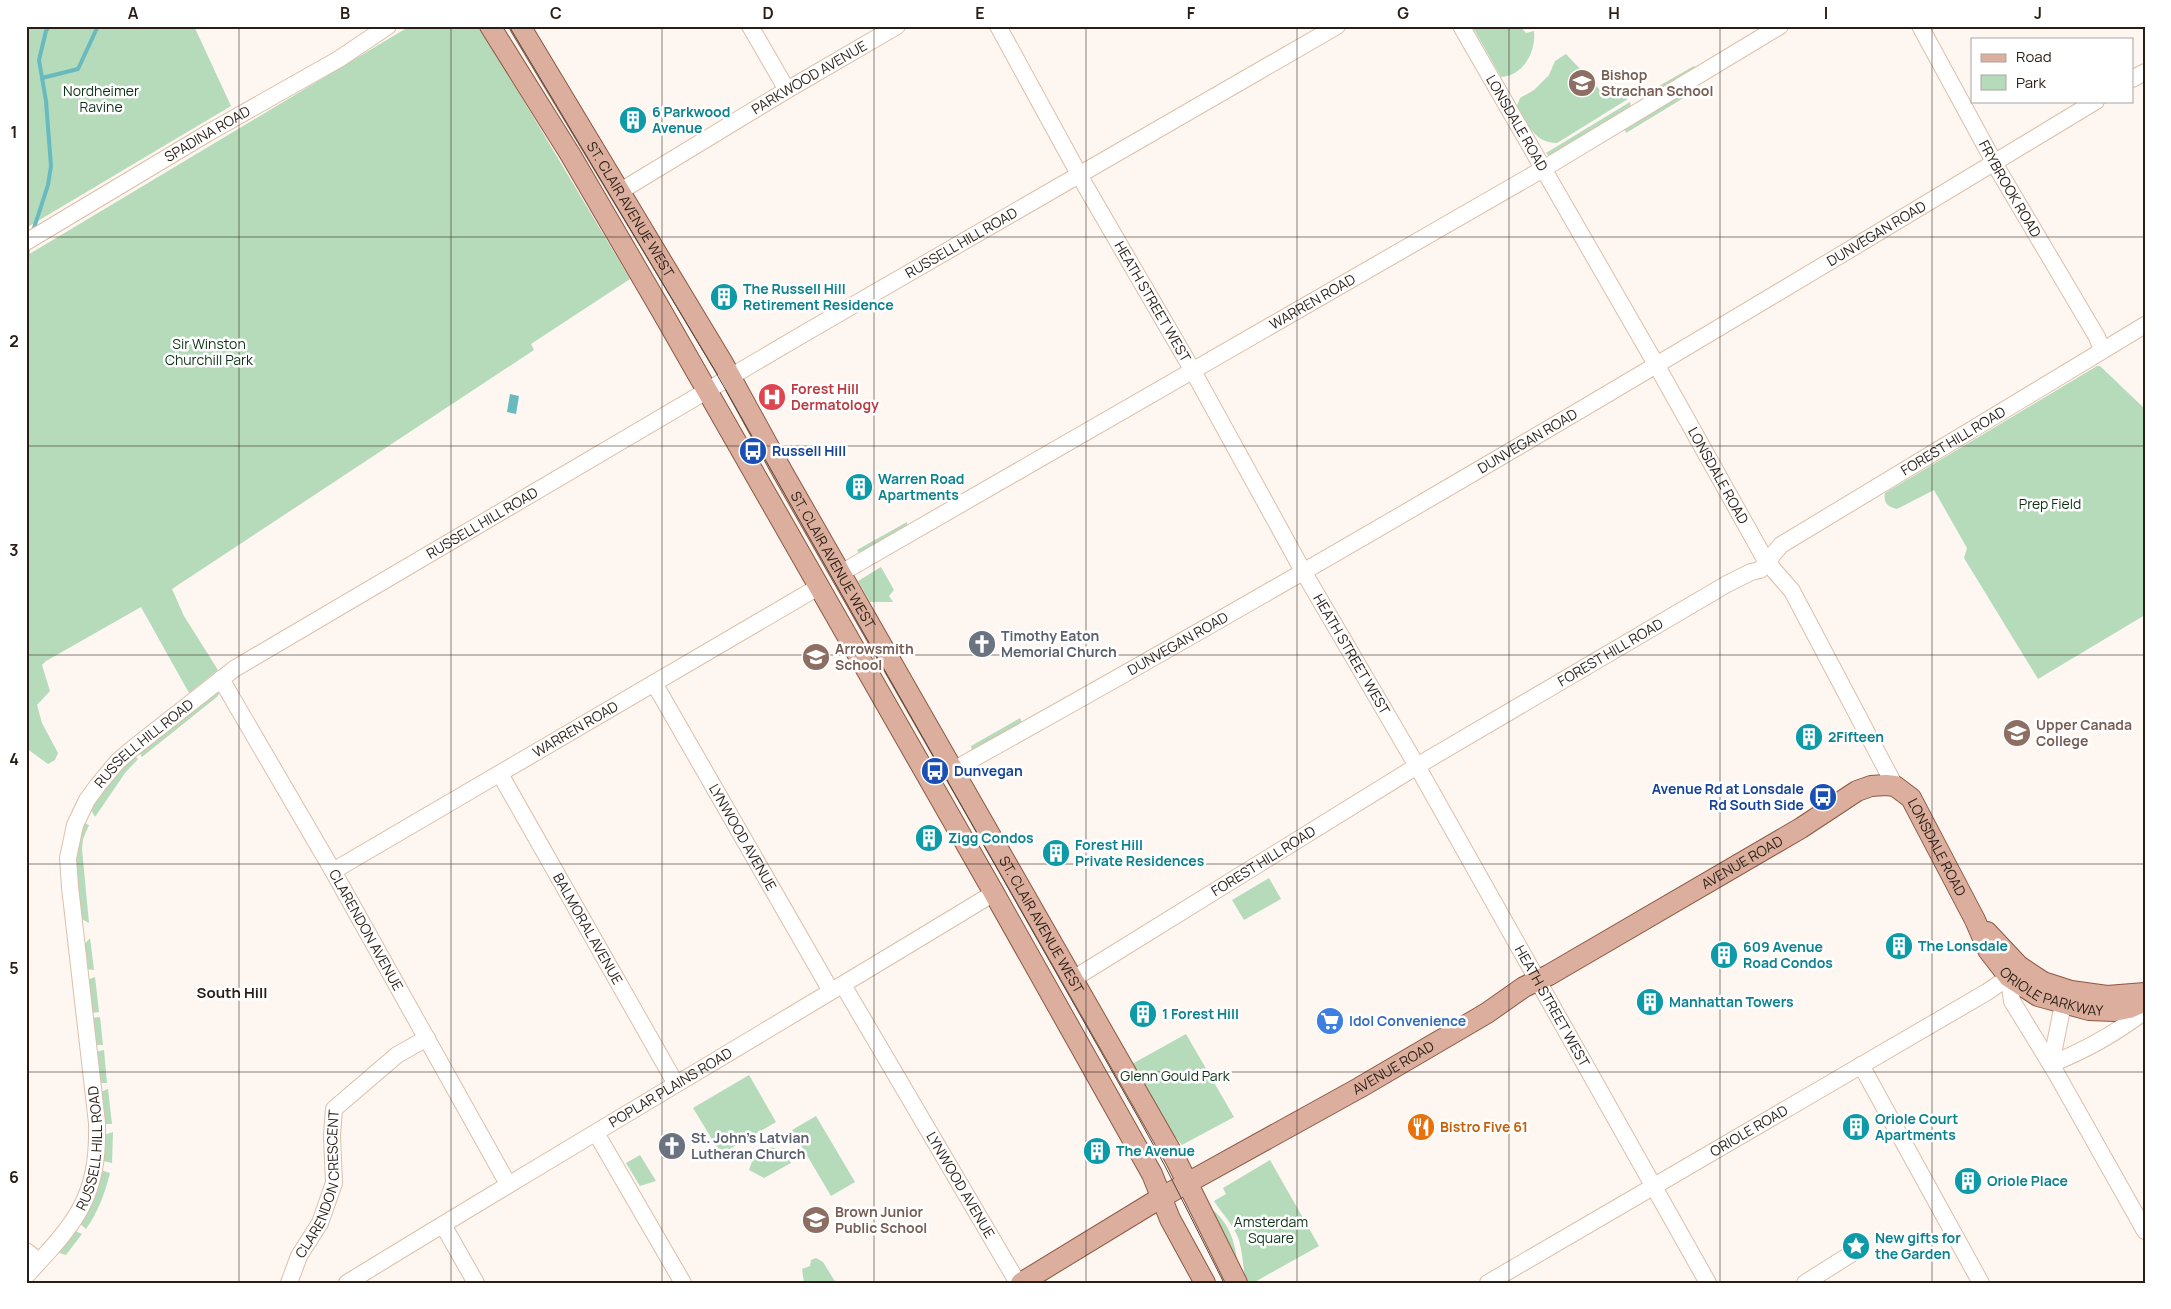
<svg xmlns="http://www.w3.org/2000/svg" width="2171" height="1309" font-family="Manrope,sans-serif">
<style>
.green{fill:#b5dbbb}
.water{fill:#69babe}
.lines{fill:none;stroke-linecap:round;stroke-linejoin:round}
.stream{stroke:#69babe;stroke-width:4}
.minor-casing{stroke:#ddbfa7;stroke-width:18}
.major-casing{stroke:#8e5842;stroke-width:22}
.minor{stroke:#fff;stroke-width:16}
.major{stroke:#dcae9d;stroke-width:20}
.tram{stroke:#51473e;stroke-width:1}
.grid{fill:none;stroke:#291e15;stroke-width:1;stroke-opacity:0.55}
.labels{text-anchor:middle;stroke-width:5;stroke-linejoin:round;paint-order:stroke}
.education-label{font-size:14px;font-weight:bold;fill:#785e54;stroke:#fff;text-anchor:start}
.street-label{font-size:14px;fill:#291e15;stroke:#fff}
.park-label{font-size:14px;fill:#0d3317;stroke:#fff}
.culture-label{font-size:14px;font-weight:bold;fill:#0d838f;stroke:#fff;text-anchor:start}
.health-label{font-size:14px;font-weight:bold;fill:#be3a42;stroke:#fff;text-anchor:start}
.transit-label{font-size:14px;font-weight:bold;fill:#164399;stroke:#fff;text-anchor:start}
.worship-label{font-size:14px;font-weight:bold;fill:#5b616d;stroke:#fff;text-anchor:start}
.shop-label{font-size:14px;font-weight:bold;fill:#366cbe;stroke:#fff;text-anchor:start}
.food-label{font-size:14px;font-weight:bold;fill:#c56008;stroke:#fff;text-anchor:start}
.neighbourhood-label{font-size:15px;font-weight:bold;fill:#291e15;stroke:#fff}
.neatline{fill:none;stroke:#291e15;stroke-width:2}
.grid-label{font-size:16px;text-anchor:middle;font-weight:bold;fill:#291e15}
</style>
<rect width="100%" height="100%" fill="#fdf6f1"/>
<!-- green -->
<g class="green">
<path d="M 26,26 L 194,26 L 231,106 L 26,228 Z"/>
<path d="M 410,26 L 479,26 L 630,279 L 531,344 L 534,350 L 172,589 L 184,616 L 218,670 L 189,693 L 141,607 L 46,661 L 42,665 L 50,691 L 37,705 L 42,723 L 58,753 L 55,760 L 48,764 L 26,748 L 26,256 Z"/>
<path d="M 1472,26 L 1520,26 L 1526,33 L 1534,31 C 1536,52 1524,75 1501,77 Z"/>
<path d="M 1566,54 L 1600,90 L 1616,91 L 1627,95 L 1628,99 L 1557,143 C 1534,143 1527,123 1517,106 L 1520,98 L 1534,90 L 1549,75 L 1555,61 Z"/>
<path d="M 1694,66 L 1696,70 L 1641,102 L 1643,95 Z"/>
<path d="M 1690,88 L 1695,91 L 1626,133 L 1624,128 Z"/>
<path d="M 1630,102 L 1631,108 L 1549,156 L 1546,153 Z"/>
<path d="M 2097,366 L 2100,366 L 2145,409 L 2145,615 L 2038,679 L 1964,558 L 1967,548 L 1934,490 L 1897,509 C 1888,507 1883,503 1885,493 Z"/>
<path d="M 907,522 L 907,527 L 860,555 L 857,550 Z"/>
<path d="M 881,567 L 894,590 L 889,596 L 893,602 L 870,602 L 858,581 Z"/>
<path d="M 214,693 L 219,693 L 218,696 L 142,757 L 139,752 Z"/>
<path d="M 1020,718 L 1022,723 L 972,752 L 971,746 Z"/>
<path d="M 134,755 L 138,759 L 125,773 L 95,817 L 90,808 L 98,796 Z"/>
<path d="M 82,822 L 89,825 L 83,839 L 82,849 L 89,923 L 80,918 L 74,865 Z"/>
<path d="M 1269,878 L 1281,899 L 1244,920 L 1232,900 Z"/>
<path d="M 90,938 L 94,970 L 86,969 L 83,946 Z"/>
<path d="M 95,977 L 99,1012 L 91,1013 L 87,980 Z"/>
<path d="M 100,1017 L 103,1045 L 94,1045 L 91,1018 Z"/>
<path d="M 1186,1034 L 1234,1117 L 1182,1145 L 1172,1133 L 1132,1064 Z"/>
<path d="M 104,1050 L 107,1083 L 98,1083 L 95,1052 Z"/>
<path d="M 749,1075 L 776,1122 L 721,1154 L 693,1108 Z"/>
<path d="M 108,1089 L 112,1124 L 103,1124 L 100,1092 Z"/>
<path d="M 816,1116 L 855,1182 L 831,1196 L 792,1130 Z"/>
<path d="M 113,1132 L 112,1163 L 103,1161 L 104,1135 Z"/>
<path d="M 769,1147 L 784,1150 L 791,1163 L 764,1178 L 749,1170 L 754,1156 Z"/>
<path d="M 640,1155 L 656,1181 L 640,1186 L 626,1163 Z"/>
<path d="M 1270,1160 L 1319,1246 L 1253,1283 L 1246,1283 C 1243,1269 1243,1254 1239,1240 C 1234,1225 1222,1214 1214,1201 L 1226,1194 L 1223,1188 Z"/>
<path d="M 101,1170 L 110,1173 C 105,1193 98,1212 86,1229 L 79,1223 Z"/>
<path d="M 1214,1211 C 1231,1226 1235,1244 1238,1266 L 1210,1213 Z"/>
<path d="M 73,1230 L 82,1234 L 66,1255 L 56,1252 Z"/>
<path d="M 816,1258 L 823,1262 L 836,1283 L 804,1283 L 802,1269 L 810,1266 L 811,1260 Z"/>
</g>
<!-- water -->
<path class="water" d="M 510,394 L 519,396 L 516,414 L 507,412 Z"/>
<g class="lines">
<!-- stream -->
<g class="stream">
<path d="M 42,78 L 78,69 L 98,26"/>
<path d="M 33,231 L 48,185 L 51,166 L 46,101 L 39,60 L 46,31 L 49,26"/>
<path d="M 26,274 L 28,245"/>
</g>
<defs>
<g id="minor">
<path d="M 750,26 L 787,90"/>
<path id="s1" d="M 998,26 L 1086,187 L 1193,371 L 1303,571 L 1417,766 L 1708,1283"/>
<path id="s2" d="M 1461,26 L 1657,366 L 1766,561 L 1792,591 L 1895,786"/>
<path id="s3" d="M 1920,26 L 2000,173 L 2097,337 L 2102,350"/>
<path d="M 2132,79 L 2145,72"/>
<path id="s4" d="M 619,192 L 787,90 L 897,26"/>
<path id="s5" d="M 26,242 L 208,133 L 339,59 L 388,26"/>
<path id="s6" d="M 841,573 L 1543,169 L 1780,26"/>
<path id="s7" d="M 221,679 L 333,871 L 508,1184"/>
<path id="s8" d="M 654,683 L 831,991"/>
<path id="s9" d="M 953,770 C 1339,556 1718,330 2096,101"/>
<path id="s10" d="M 500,774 L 676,1084"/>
<path id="s11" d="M 333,871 L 820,586"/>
<path id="s12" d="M 1073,979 L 1417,766 L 1727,584 L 1751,572 L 1760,570 L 1781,545 L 2145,325"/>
<path id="s13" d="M 843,985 L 1018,1283"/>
<path d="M 2051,1064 C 2084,1051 2116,1033 2145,1011"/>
<path d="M 2051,1064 L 2063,1004"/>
<path d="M 1861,1065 L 1981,1283"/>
<path d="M 596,1133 L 683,1283"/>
<path d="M 443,1225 L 476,1283"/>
<path d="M 26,1251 L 39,1261"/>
<path id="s14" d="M 26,1276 C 75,1223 99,1199 97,1123 L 70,887 L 68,858 L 75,825 L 87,800 L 98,785 L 118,761 L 132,749 L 234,669 L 805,333 L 1337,26"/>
<path id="s15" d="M 289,1283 L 299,1256 L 320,1223 L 334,1183 L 332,1135 L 334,1109 L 397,1055 L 427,1038"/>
<path id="s16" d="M 347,1283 C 562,1151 779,1024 994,893"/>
<path id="s17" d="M 1488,1283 L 1987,992 L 2009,977 L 2012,1001 L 2056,1073 L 2145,1231"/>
<path d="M 1805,1283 L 1851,1254"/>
</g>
<g id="major">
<path d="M 490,26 L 570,154 L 661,310 L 994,893 L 1152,1174 L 1170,1219 L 1205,1283"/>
<path id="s18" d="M 520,26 L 724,365 L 782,471 L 1176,1160 L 1237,1283"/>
<path d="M 1987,932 L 2019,966 L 2043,982 L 2071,991 L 2107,996 L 2145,993"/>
<path id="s19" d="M 1021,1283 L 1162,1197 L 1359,1088 L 1487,1013 L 1524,987 L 1549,975 L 1801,828 L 1857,791 L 1871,786 L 1886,785 L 1895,786 L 1911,798 L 1975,920 L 1988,950 L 2009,977 L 2038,996 L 2089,1010 L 2114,1011 L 2129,1008 L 2145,1001"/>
</g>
</defs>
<!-- minor casing -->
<use href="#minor" class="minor-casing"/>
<!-- major casing -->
<use href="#major" class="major-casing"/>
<!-- minor -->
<use href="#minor" class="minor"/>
<!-- major -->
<use href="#major" class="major"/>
<!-- tram -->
<path class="tram" d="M 509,26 L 715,371 L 1138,1117 L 1165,1166 L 1224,1283"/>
</g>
<!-- grid -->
<path class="grid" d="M 239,26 L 239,1283M 451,26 L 451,1283M 662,26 L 662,1283M 874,26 L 874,1283M 1086,26 L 1086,1283M 1297,26 L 1297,1283M 1509,26 L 1509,1283M 1720,26 L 1720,1283M 1932,26 L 1932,1283M 26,237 L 2145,237M 26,446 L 2145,446M 26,655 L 2145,655M 26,864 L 2145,864M 26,1072 L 2145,1072"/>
<!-- icons -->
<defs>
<symbol id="school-disc" viewBox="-11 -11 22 22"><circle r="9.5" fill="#8d6e63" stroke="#fff"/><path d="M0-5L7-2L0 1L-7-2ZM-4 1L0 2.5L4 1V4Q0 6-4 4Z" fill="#fff"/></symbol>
<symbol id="building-disc" viewBox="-11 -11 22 22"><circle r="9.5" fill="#0f9aa8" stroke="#fff"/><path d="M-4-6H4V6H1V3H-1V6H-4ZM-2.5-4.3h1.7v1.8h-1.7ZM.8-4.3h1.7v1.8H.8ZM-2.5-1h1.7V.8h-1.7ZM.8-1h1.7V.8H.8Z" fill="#fff"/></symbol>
<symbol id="hospital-disc" viewBox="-11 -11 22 22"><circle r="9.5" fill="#e0444e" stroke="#fff"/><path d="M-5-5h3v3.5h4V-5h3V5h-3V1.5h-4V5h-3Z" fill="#fff"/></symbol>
<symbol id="bus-disc" viewBox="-11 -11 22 22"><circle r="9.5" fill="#1a4fb4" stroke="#fff"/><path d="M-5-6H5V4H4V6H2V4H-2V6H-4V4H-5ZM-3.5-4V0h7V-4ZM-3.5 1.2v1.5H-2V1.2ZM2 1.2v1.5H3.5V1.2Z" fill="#fff"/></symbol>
<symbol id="church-disc" viewBox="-11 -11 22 22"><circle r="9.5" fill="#6b7280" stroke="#fff"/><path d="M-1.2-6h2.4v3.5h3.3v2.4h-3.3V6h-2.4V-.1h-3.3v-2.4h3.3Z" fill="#fff"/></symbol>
<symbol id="supermarket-disc" viewBox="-11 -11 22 22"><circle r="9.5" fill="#3f7fe0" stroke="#fff"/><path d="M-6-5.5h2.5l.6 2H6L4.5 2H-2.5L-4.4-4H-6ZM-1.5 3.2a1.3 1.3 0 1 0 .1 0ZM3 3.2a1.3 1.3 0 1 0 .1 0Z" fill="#fff"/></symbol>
<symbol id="restaurant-disc" viewBox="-11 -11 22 22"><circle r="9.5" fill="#e8710a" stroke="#fff"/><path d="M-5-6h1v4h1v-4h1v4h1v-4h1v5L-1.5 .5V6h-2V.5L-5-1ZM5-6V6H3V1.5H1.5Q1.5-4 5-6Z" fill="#fff"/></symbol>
<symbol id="sight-disc" viewBox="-11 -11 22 22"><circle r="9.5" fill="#0f9aa8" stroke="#fff"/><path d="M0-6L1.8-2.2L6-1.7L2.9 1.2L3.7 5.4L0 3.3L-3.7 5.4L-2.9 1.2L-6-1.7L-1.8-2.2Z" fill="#fff"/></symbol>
</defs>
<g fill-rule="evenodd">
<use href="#school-disc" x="1566" y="67" width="32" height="32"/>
<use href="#building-disc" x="617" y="104" width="32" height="32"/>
<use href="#building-disc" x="708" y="281" width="32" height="32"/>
<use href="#hospital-disc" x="756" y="381" width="32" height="32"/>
<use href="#bus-disc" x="737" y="435" width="32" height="32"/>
<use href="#building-disc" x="843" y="471" width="32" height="32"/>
<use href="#church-disc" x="966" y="628" width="32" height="32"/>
<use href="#school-disc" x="800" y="641" width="32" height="32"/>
<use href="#school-disc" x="2001" y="717" width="32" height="32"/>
<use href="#building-disc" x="1793" y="721" width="32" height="32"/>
<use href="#bus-disc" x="919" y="755" width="32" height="32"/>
<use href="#bus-disc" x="1807" y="781" width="32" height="32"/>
<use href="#building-disc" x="913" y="822" width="32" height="32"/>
<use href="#building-disc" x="1040" y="837" width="32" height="32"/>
<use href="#building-disc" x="1883" y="930" width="32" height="32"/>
<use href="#building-disc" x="1708" y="939" width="32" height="32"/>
<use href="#building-disc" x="1634" y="986" width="32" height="32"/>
<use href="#building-disc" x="1127" y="998" width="32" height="32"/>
<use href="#supermarket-disc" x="1314" y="1005" width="32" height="32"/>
<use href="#restaurant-disc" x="1405" y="1111" width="32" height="32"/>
<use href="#building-disc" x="1840" y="1111" width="32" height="32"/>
<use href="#church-disc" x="656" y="1130" width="32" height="32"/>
<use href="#building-disc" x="1081" y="1135" width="32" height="32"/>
<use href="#building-disc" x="1952" y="1165" width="32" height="32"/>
<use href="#school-disc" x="800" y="1204" width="32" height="32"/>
<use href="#sight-disc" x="1840" y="1230" width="32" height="32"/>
</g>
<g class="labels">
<!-- education labels -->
<g class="education-label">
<text x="1601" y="80">Bishop<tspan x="1601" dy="16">Strachan School</tspan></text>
<text x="835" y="654">Arrowsmith<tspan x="835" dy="16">School</tspan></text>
<text x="2036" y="730">Upper Canada<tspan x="2036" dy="16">College</tspan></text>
<text x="835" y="1217">Brown Junior<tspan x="835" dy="16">Public School</tspan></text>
</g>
<!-- street labels -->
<g class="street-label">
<text dy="5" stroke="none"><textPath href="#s4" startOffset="222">PARKWOOD AVENUE</textPath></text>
<text dy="5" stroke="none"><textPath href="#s2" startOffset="112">LONSDALE ROAD</textPath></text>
<text dy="5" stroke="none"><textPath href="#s5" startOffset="211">SPADINA ROAD</textPath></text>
<text dy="5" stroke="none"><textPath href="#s3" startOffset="186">FRYBROOK ROAD</textPath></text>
<text dy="5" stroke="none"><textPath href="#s18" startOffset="214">ST. CLAIR AVENUE WEST</textPath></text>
<text dy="5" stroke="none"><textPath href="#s9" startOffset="1068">DUNVEGAN ROAD</textPath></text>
<text dy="5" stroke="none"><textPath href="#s14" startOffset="1544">RUSSELL HILL ROAD</textPath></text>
<text dy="5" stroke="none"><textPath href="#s1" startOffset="316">HEATH STREET WEST</textPath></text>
<text dy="5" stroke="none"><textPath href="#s6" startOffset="544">WARREN ROAD</textPath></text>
<text dy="5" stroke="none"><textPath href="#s9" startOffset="662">DUNVEGAN ROAD</textPath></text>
<text dy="5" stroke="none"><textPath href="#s12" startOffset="1034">FOREST HILL ROAD</textPath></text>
<text dy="5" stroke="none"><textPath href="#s2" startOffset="518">LONSDALE ROAD</textPath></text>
<text dy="5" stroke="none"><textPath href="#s14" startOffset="989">RUSSELL HILL ROAD</textPath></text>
<text dy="5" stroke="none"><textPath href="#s18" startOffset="619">ST. CLAIR AVENUE WEST</textPath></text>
<text dy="5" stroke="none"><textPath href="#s9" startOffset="258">DUNVEGAN ROAD</textPath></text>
<text dy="5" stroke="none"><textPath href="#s12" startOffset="629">FOREST HILL ROAD</textPath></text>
<text dy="5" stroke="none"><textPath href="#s1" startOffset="721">HEATH STREET WEST</textPath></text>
<text dy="5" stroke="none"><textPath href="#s11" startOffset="281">WARREN ROAD</textPath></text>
<text dy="5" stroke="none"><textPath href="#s14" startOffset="584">RUSSELL HILL ROAD</textPath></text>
<text dy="5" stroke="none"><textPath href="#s8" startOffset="178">LYNWOOD AVENUE</textPath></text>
<text dy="5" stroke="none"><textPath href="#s19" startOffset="1085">LONSDALE ROAD</textPath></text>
<text dy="5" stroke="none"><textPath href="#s12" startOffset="224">FOREST HILL ROAD</textPath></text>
<text dy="5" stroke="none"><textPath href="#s19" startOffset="835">AVENUE ROAD</textPath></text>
<text dy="5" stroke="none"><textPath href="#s18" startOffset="1039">ST. CLAIR AVENUE WEST</textPath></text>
<text dy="5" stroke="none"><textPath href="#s10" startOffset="178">BALMORAL AVENUE</textPath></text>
<text dy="5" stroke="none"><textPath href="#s7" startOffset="290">CLARENDON AVENUE</textPath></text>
<text dy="5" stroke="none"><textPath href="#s19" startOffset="1280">ORIOLE PARKWAY</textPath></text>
<text dy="5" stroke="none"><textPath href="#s1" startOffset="1126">HEATH STREET WEST</textPath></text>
<text dy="5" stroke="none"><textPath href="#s19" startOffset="430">AVENUE ROAD</textPath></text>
<text dy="5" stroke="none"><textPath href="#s16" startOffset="378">POPLAR PLAINS ROAD</textPath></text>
<text dy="5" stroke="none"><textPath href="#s17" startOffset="302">ORIOLE ROAD</textPath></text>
<text dy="5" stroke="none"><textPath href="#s14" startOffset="149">RUSSELL HILL ROAD</textPath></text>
<text dy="5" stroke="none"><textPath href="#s15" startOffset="106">CLARENDON CRESCENT</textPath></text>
<text dy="5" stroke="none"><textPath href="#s13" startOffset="232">LYNWOOD AVENUE</textPath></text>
</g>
<!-- park labels -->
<g class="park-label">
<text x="101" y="96">Nordheimer<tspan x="101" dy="16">Ravine</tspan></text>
<text x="209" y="349">Sir Winston<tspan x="209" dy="16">Churchill Park</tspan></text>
<text x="2050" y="509">Prep Field</text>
<text x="1175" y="1081">Glenn Gould Park</text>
<text x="1271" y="1227">Amsterdam<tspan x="1271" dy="16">Square</tspan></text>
</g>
<!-- culture labels -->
<g class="culture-label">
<text x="652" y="117">6 Parkwood<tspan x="652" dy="16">Avenue</tspan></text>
<text x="743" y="294">The Russell Hill<tspan x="743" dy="16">Retirement Residence</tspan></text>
<text x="878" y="484">Warren Road<tspan x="878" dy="16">Apartments</tspan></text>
<text x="1828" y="742">2Fifteen</text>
<text x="948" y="843">Zigg Condos</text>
<text x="1075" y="850">Forest Hill<tspan x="1075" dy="16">Private Residences</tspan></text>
<text x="1918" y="951">The Lonsdale</text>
<text x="1743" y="952">609 Avenue<tspan x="1743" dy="16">Road Condos</tspan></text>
<text x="1669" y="1007">Manhattan Towers</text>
<text x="1162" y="1019">1 Forest Hill</text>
<text x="1875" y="1124">Oriole Court<tspan x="1875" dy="16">Apartments</tspan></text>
<text x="1116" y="1156">The Avenue</text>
<text x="1987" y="1186">Oriole Place</text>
<text x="1875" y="1243">New gifts for<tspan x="1875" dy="16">the Garden</tspan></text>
</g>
<!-- health labels -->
<g class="health-label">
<text x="791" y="394">Forest Hill<tspan x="791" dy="16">Dermatology</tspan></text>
</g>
<!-- transit labels -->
<g class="transit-label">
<text x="772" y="456">Russell Hill</text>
<text x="954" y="776">Dunvegan</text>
<text x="1804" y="794" text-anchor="end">Avenue Rd at Lonsdale<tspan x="1804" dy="16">Rd South Side</tspan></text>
</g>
<!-- worship labels -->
<g class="worship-label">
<text x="1001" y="641">Timothy Eaton<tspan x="1001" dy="16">Memorial Church</tspan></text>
<text x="691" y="1143">St. John's Latvian<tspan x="691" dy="16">Lutheran Church</tspan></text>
</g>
<!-- shop labels -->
<g class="shop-label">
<text x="1349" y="1026">Idol Convenience</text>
</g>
<!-- food labels -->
<g class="food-label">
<text x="1440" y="1132">Bistro Five 61</text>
</g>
<!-- neighbourhood labels -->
<g class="neighbourhood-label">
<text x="232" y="998">South Hill</text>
</g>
</g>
<!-- border -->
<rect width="2171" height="1309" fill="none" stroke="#ffffff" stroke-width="55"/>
<!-- legend -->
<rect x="1971" y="38" width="162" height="65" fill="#ffffff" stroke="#a9a5a1"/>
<rect x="1981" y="54" width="25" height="8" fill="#dcae9d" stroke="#a9a5a1"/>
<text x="2016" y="62" font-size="15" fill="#291e15">Road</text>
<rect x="1981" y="75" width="25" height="15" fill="#b5dbbb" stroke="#a9a5a1"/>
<text x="2016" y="88" font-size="15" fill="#291e15">Park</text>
<rect x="28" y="28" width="2116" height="1254" class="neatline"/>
<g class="grid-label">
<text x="133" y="19">A</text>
<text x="345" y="19">B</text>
<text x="556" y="19">C</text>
<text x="768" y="19">D</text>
<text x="980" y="19">E</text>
<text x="1191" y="19">F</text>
<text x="1403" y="19">G</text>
<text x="1614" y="19">H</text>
<text x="1826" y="19">I</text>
<text x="2038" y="19">J</text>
<text x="14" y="138">1</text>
<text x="14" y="347">2</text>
<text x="14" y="556">3</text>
<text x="14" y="765">4</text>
<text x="14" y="974">5</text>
<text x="14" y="1183">6</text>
</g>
</svg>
